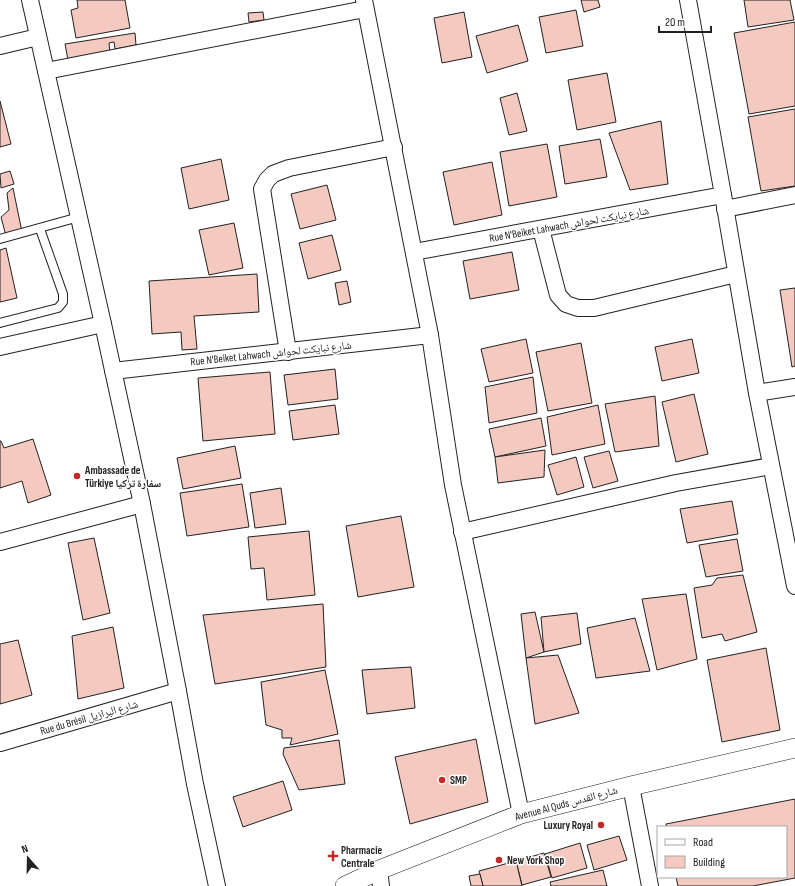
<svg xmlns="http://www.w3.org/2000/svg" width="795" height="886" font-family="'Sofia Sans Condensed','Noto Naskh Arabic',sans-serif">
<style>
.building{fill:#f3c9c0;stroke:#222}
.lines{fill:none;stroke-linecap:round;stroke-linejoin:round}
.service-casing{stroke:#222;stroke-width:10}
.minor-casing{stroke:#222;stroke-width:18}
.tertiary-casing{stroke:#222;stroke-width:20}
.service{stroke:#fff;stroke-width:8}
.minor{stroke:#fff;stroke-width:16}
.tertiary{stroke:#fff;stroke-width:19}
.poi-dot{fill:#c62828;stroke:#fff;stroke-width:1.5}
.labels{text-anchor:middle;stroke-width:3;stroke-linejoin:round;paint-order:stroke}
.street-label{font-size:11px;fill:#222;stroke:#fff}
.poi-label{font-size:11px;font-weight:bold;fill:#222;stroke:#fff;text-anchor:start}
</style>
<rect width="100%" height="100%" fill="#fff"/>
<!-- building -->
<g class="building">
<path d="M 77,0 L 125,0 L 130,28 L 76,38 L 71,10 L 78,8 Z"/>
<path d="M 581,0 L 598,0 L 600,7 L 584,12 Z"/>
<path d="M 744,0 L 790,0 L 794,20 L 748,27 Z"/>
<path d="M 576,10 L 583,46 L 546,53 L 539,17 Z"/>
<path d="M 263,12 L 264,20 L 249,22 L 248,13 Z"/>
<path d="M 464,12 L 472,57 L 442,63 L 434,18 Z"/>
<path d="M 795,22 L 795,106 L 749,114 L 734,33 Z"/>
<path d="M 518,25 L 528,61 L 487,73 L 476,36 Z"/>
<path d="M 135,33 L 136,45 L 115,49 L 114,42 L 109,43 L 110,53 L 68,60 L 65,44 Z"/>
<path d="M 607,73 L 616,122 L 577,130 L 568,80 Z"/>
<path d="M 517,93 L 527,131 L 509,135 L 500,98 Z"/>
<path d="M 0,101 L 11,144 L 0,147 Z"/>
<path d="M 795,109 L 795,186 L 761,191 L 748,117 Z"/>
<path d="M 661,121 L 668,184 L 630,190 L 609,133 Z"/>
<path d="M 600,139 L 607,177 L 565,184 L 559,146 Z"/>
<path d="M 547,144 L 557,197 L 509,206 L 500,152 Z"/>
<path d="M 221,159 L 229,200 L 189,209 L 181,168 Z"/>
<path d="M 492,162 L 502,215 L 454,225 L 443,172 Z"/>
<path d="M 10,171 L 14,184 L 1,188 L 0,174 Z"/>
<path d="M 327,185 L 336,220 L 300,229 L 291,194 Z"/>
<path d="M 13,188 L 22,232 L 6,236 L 1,217 L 9,210 L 7,193 Z"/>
<path d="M 234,223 L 243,268 L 209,275 L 199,230 Z"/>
<path d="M 332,235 L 341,270 L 308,279 L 299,243 Z"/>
<path d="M 6,248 L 17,298 L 0,302 L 0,250 Z"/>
<path d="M 512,252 L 519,290 L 470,299 L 463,261 Z"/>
<path d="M 257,274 L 259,312 L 194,316 L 197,349 L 182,350 L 181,332 L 152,334 L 149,281 Z"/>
<path d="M 347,281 L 351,302 L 339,305 L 335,283 Z"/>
<path d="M 795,288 L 795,366 L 792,367 L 780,290 Z"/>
<path d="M 526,339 L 533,373 L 489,382 L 481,349 Z"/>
<path d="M 692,339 L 699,373 L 662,381 L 655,347 Z"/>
<path d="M 581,343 L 592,403 L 548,411 L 536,352 Z"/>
<path d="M 335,369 L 338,399 L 288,405 L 284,375 Z"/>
<path d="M 270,372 L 275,434 L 203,441 L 198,378 Z"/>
<path d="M 533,377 L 537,413 L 489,423 L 485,387 Z"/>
<path d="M 694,394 L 708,454 L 676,462 L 662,402 Z"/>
<path d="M 655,396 L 659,446 L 615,452 L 605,404 Z"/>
<path d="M 335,405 L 339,434 L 293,440 L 289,411 Z"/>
<path d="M 598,405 L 605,444 L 552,455 L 547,417 Z"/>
<path d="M 541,418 L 546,446 L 495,457 L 489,429 Z"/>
<path d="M 33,439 L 51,495 L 28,503 L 22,481 L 0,488 L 0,441 L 1,441 L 4,448 Z"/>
<path d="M 235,446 L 241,478 L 183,489 L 177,458 Z"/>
<path d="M 545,450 L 544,477 L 498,483 L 495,457 Z"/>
<path d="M 609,451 L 618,481 L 593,488 L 584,457 Z"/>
<path d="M 576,457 L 584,487 L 557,495 L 548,465 Z"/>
<path d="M 242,484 L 249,527 L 187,536 L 180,493 Z"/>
<path d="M 281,488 L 286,524 L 255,528 L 250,493 Z"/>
<path d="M 732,501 L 738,534 L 687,543 L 680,509 Z"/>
<path d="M 401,516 L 414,587 L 358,597 L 346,526 Z"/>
<path d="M 309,531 L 315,595 L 267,600 L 264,568 L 251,569 L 248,537 Z"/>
<path d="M 94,538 L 110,613 L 83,620 L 68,543 Z"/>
<path d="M 737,539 L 743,571 L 706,577 L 699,545 Z"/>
<path d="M 743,575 L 757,632 L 725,641 L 722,634 L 702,638 L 694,588 L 712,585 L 717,578 Z"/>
<path d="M 686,594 L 697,659 L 657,670 L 642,599 Z"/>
<path d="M 323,604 L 326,667 L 215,684 L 203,615 Z"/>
<path d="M 535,612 L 544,652 L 526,658 L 521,614 Z"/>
<path d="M 577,613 L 581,644 L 544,652 L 541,617 Z"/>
<path d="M 635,618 L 650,671 L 596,678 L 587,628 Z"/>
<path d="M 113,627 L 124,688 L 78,699 L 72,636 Z"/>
<path d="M 18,640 L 32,695 L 0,704 L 0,644 Z"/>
<path d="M 766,648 L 780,730 L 722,742 L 707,660 Z"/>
<path d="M 558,655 L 579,713 L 535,724 L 526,658 Z"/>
<path d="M 411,667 L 415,708 L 367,714 L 362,670 Z"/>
<path d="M 325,670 L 338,734 L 290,745 L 292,738 L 282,738 L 282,730 L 266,725 L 261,682 Z"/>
<path d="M 476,739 L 488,802 L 410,824 L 395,757 Z"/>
<path d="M 339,740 L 345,784 L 299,790 L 283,754 L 284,748 Z"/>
<path d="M 283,781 L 292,810 L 243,827 L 233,797 Z"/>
<path d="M 795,799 L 795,878 L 753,886 L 678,886 L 676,877 L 786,877 L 786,827 L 666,827 L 666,824 Z"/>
<path d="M 619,836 L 627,860 L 594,870 L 587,845 Z"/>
<path d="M 580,843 L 587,868 L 552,878 L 545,854 Z"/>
<path d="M 544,853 L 551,877 L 522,885 L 516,861 Z"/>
<path d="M 516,861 L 522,886 L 483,886 L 479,871 Z"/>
<path d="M 603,870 L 607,886 L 551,886 L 550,882 Z"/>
<path d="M 480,874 L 483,886 L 471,886 L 469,876 Z"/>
</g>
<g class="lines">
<defs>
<g id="service">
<path d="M 0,239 L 79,217"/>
<path d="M 0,323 L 58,308 L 63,302 L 63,294 L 40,229"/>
</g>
<g id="minor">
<path d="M 30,0 L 103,324 L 142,504 L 178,691 L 195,784 L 217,886"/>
<path d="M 364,0 L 430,335 L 453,485 L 521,814"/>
<path d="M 688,0 L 723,195 L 757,393 L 795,586"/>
<path d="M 0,46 L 38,37"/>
<path d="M 46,71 L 365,9"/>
<path d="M 725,209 L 795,195"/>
<path d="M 541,229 L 558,295 L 566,304 L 578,308 L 594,308 L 736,274"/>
<path d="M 414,252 L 723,195"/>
<path d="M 0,347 L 103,324"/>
<path d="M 288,352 L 262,189 L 267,180 L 273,174 L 289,168 L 394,147"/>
<path d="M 113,371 L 430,335"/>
<path d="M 757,393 L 795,387"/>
<path d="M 462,532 L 676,483 L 771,466"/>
<path d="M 0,542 L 142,504"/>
<path d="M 0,743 L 178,691"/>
<path d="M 631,786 L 650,886"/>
<path d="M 379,870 L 381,886"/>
</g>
<path id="tertiary" d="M 345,886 L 379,870 L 521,814 L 631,786 L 795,748"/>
</defs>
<!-- service casing -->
<use href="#service" class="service-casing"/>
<!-- minor casing -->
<use href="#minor" class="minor-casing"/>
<!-- tertiary casing -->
<use href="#tertiary" class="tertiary-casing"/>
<!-- service -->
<use href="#service" class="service"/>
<!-- minor -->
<use href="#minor" class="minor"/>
<!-- tertiary -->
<use href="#tertiary" class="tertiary"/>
</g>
<!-- markers -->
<g class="poi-dot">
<circle cx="77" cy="476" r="4"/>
<circle cx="442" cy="780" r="4"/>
<circle cx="601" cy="825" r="4"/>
<path d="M331 850h4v4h4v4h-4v4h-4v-4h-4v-4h4z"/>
<circle cx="499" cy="860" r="4"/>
</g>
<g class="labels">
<!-- street labels -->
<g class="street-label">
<text transform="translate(569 224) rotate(-10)" y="4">Rue N'Beiket Lahwach شارع نبايكت لحواش</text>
<text transform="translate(271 353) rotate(-6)" y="4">Rue N'Beiket Lahwach شارع نبايكت لحواش</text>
<text transform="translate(89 717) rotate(-16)" y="4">Rue du Brésil شارع البرازيل</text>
<text transform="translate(566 803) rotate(-15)" y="4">Avenue Al Quds شارع القدس</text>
</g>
<!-- poi labels -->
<g class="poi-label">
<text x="85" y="474">Ambassade de<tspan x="85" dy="13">Türkiye سفارة تركيا</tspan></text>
<text x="450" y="784">SMP</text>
<text x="593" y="829" text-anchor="end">Luxury Royal</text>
<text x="341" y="854">Pharmacie<tspan x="341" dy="13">Centrale</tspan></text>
<text x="507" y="864">New York Shop</text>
</g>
</g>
<!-- legend -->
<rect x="657" y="826" width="130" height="52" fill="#ffffff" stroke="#a7a7a7"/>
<rect x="665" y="839" width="20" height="6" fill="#ffffff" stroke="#a7a7a7"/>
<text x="693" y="846" font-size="12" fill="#222222">Road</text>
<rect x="665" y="856" width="20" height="12" fill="#f3c9c0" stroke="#a7a7a7"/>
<text x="693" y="866" font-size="12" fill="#222222">Building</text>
<!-- north arrow -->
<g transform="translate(28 858) rotate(340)" stroke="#ffffff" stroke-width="3" paint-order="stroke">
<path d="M0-3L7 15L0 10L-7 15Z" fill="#222222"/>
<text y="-6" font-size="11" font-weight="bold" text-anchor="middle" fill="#222222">N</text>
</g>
<!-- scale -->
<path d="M659 26v6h52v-6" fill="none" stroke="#222222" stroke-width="2"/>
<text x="665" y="26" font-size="12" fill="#222222" stroke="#ffffff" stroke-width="3" paint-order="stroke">20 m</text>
</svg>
